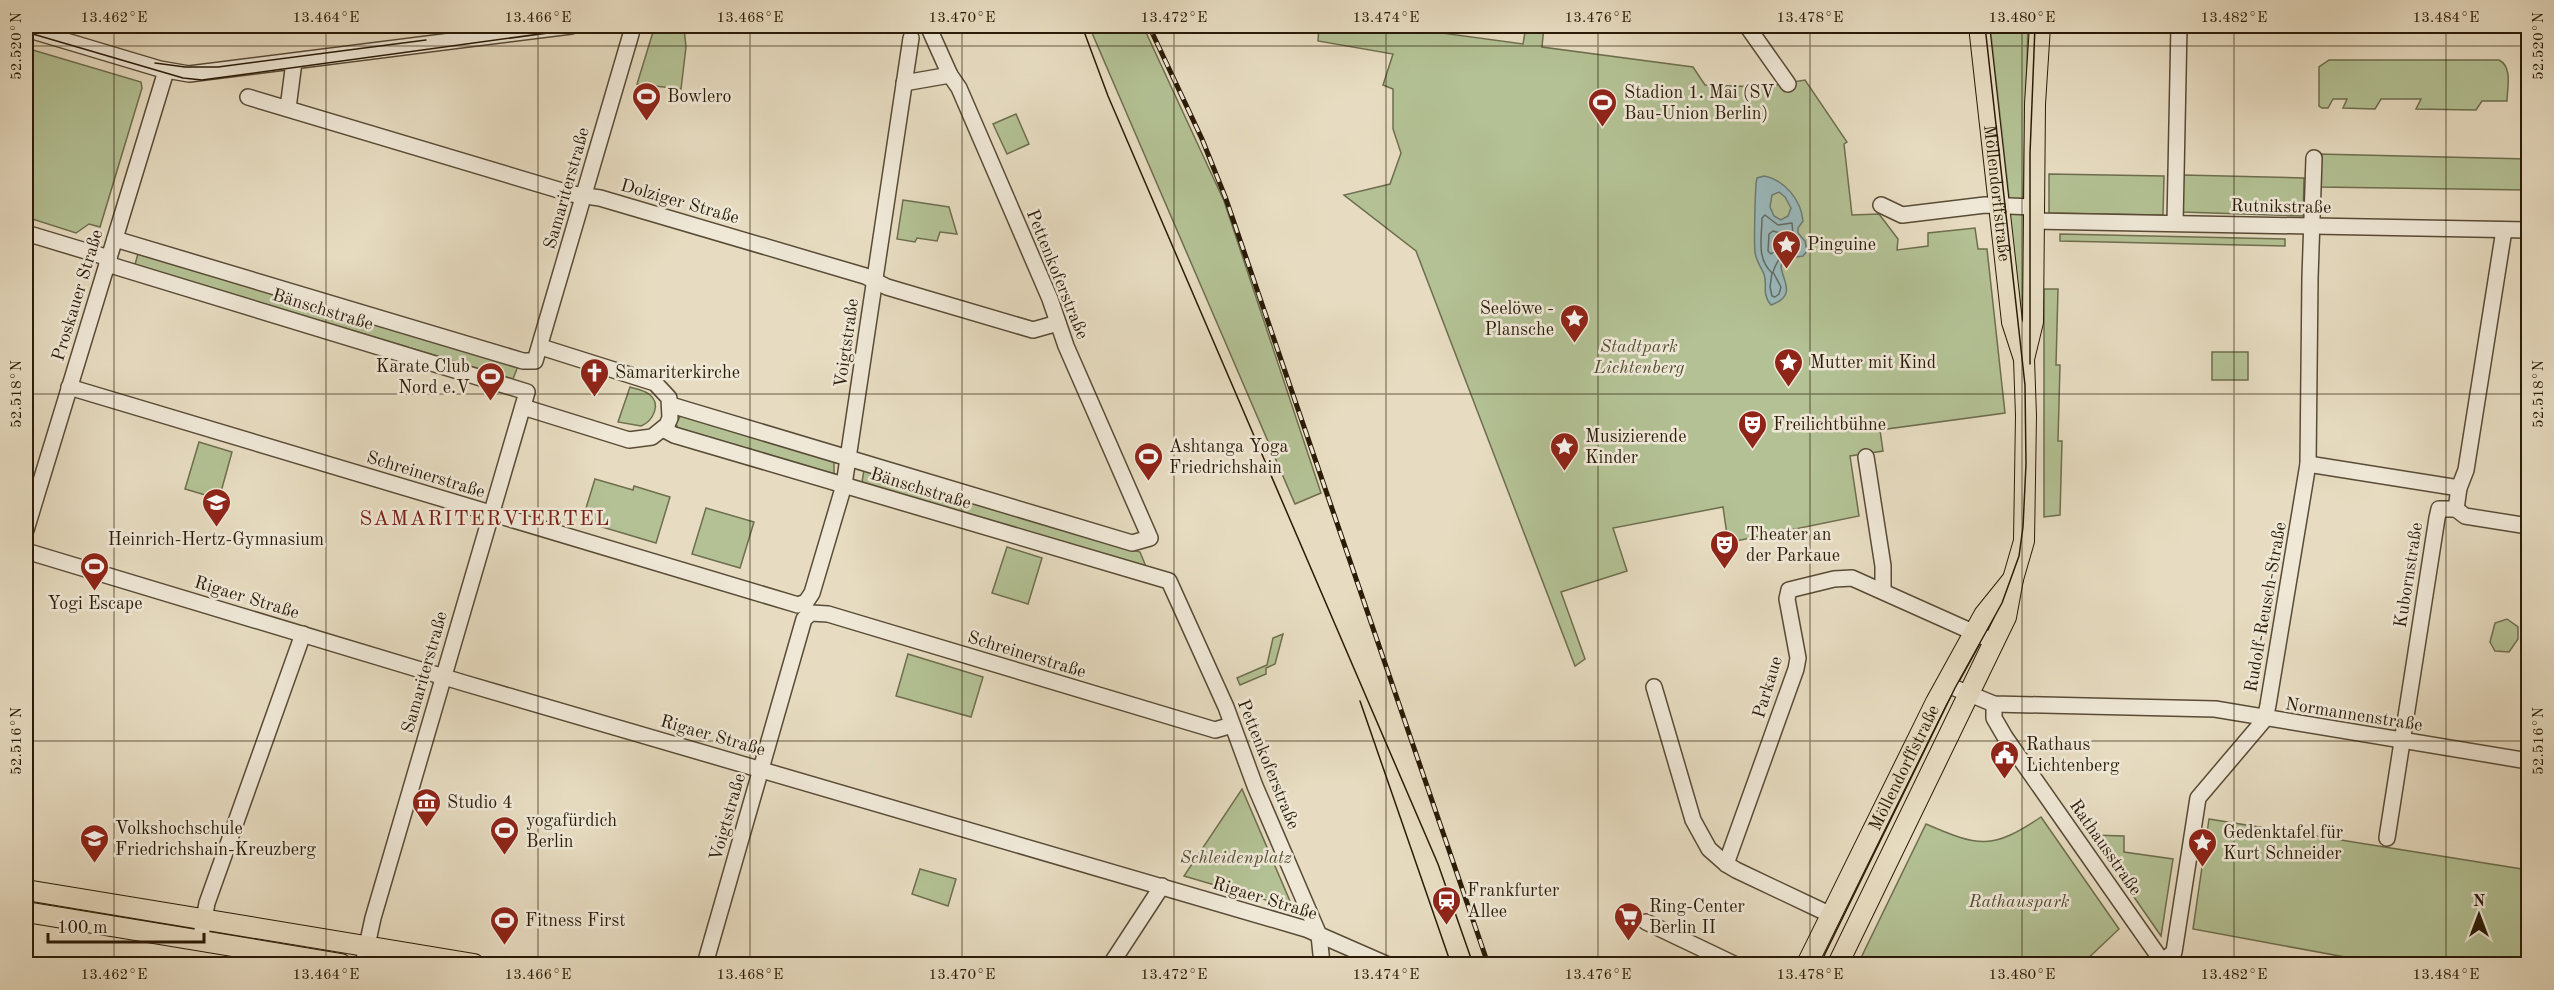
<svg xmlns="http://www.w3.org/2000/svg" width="2554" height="990" font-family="'Old Standard TT',serif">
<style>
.green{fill:#b3c194;stroke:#6e6e4e;stroke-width:1.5}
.water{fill:#9ab9bc;stroke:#6d7a74;stroke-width:1.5;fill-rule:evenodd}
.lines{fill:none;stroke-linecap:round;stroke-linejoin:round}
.shore{stroke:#626a62;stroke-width:1.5}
.minor-casing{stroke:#594b36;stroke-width:18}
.major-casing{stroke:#2a1b07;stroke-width:22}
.minor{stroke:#efe8d7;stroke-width:15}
.major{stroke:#e7dcc1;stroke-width:20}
.tram{stroke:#2a1b07;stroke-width:1.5}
.rail-casing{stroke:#2a1b07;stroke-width:5}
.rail{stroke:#efe8d7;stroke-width:3;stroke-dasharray:9;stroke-linecap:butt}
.ticks{fill:none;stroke:#2a1b07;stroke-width:1.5;stroke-opacity:0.45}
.labels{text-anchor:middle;stroke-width:5;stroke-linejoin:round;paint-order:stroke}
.poi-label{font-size:18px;fill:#2a1b07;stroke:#efe8d7;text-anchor:start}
.street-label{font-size:18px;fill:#2a1b07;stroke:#efe8d7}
.park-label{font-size:18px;font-style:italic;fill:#534d31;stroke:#efe8d7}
.quarter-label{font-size:21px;letter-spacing:1.5px;fill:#7a1f14;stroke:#efe8d7}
.neatline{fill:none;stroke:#2a1b07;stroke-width:2}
.ticks-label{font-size:15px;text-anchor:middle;fill:#2a1b07}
</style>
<rect width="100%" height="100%" fill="#e7dcc1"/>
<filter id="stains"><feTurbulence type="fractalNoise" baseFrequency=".00333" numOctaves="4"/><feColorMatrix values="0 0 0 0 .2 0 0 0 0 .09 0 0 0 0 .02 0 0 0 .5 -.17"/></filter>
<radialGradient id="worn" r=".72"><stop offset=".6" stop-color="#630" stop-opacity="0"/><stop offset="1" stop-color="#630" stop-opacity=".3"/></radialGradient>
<!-- green -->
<g class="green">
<path d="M 1089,26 L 1143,26 L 1224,201 L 1321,493 L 1295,504 Z"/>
<path d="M 1319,26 L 1390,26 L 1523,44 L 1526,26 L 1544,26 L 1542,47 L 1693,67 L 1705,85 L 1763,87 L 1805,80 L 1847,142 L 1844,144 L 1852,215 L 1879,214 L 1898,239 L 1897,250 L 1928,246 L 1928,233 L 1975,228 L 1978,249 L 1987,249 L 2005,413 L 1880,430 L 1883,451 L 1850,456 L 1859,516 L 1736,541 L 1727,535 L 1723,507 L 1613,528 L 1627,571 L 1561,592 L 1585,659 L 1575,666 L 1416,251 L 1344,195 L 1390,184 L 1401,153 L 1393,129 L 1393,89 L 1383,85 L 1393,54 L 1318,41 Z"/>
<path d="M 1990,26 L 2028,26 L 2023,199 L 2010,200 L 2009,197 Z"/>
<path d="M 684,28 L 686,47 L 681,89 L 637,84 L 653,32 Z"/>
<path d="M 26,48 L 141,82 L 142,88 L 100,227 L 89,224 L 76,233 L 26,217 Z"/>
<path d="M 2329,60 L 2499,60 C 2513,67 2507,88 2507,101 L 2482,101 L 2476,110 L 2416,109 L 2421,99 L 2381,99 L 2375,109 L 2343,108 L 2347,99 L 2333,99 L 2328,108 L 2322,108 L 2319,106 L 2319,67 Z"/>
<path d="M 1016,114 L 1029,144 L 1007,154 L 993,124 Z"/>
<path d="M 2318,154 L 2528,159 L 2528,190 L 2318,187 Z"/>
<path d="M 2049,174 L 2164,176 L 2163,215 L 2049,213 Z"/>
<path d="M 2183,175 L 2304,178 L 2303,216 L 2182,212 Z"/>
<path d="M 903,200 L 949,207 L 957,234 L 940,232 L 937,241 L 917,238 L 915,242 L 897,239 Z"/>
<path d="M 2023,213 L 2025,215 L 2025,312 L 2021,312 L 2009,217 L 2011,214 Z"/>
<path d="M 2060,234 L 2285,239 L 2285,246 L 2060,241 Z"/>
<path d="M 139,250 L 518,366 L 513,379 L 411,348 L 407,350 L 408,347 L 198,284 L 134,268 Z"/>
<path d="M 2044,289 L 2058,289 L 2056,365 L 2060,365 L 2058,441 L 2062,441 L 2060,515 L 2044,517 Z"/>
<rect x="2212" y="352" width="36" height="28"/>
<path d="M 630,387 C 636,389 643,390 649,394 C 662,404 653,421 641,426 L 618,422 Z"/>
<path d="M 681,415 L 834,461 L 834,474 L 747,448 L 746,451 L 743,447 L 678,428 L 676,424 Z"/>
<path d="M 199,442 L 232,452 L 219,499 L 185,489 Z"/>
<path d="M 864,470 L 1140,552 L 1147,569 L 862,482 Z"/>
<path d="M 595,479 L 633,490 L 634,486 L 670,497 L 656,543 L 582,521 Z"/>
<path d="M 706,508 L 754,522 L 740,568 L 692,554 Z"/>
<path d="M 1007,547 L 1042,558 L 1028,604 L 992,593 Z"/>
<path d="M 2507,619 L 2518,627 L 2518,639 L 2509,652 L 2495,651 L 2490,642 L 2495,623 Z"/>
<path d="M 1283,634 L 1275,664 L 1266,668 L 1266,674 L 1240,685 L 1237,678 L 1267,665 L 1273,638 Z"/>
<path d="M 908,654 L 983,677 L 971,717 L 896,696 Z"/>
<path d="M 1242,789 L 1293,908 L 1184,876 Z"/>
<path d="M 2041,817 L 2119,929 L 2082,964 L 1858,964 L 1926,824 C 1979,847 1992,850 2041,817 Z"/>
<path d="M 2209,819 L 2528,870 L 2528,907 L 2520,964 L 2383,964 L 2193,929 Z"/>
<path d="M 2091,835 L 2124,836 L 2124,852 L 2173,859 L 2161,936 Z"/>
<path d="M 920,869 L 956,879 L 948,906 L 912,894 Z"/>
<path d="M 26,900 L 195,927 L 191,930 L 26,907 Z"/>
</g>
<!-- water -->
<path class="water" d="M 1764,176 C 1785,180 1801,200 1803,221 L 1798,228 L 1798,233 L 1805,241 L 1807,251 L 1803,256 C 1799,257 1793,257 1788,258 C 1766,266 1807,293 1771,305 C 1761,293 1768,285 1764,274 C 1761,267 1756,261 1755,252 C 1754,244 1755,182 1757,178 ZM 1779,192 L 1785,197 L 1791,208 L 1788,216 L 1781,220 L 1774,216 L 1770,207 L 1772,195 Z"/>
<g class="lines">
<!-- shore -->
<g class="shore">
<path d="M 1765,215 L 1778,225 L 1792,223 L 1793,235 L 1800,248 L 1798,251 C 1782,253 1778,258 1773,272 L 1781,287 L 1779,294 L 1775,297 L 1772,296 L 1770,287 L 1772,273 C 1756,258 1762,237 1762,218 Z"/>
<path d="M 1773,231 L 1784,234 L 1787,243 L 1771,254 L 1768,251 L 1769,234 Z"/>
</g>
<defs>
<g id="minor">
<path d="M 1747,26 L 1788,84"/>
<path d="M 26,29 L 160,69 L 189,74 L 571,26"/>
<path d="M 904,83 L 950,75"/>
<path d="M 248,97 L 572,194 L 600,198 L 865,276 L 887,287 L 1033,330 L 1058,323"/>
<path d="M 288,108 L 294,62"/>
<path d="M 1881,205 L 1902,215 L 1985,205 L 2033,207"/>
<path d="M 2033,221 L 2528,230"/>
<path d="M 2175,223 L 2179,26"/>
<path d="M 26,233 L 109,258"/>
<path d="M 115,239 L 523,361 L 535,361 L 631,34 L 631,26"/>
<path d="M 107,264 L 527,392 L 373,918 L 363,964"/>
<path d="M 69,387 L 798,605 L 806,602 L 812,593 L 844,485 L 911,38"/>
<path d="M 671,405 L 1132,543 L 1150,538 L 1066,346 L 1050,299 L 959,88 L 950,75 L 928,26"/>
<path d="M 523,407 L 629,440 L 652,437 L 667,425 L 670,418 L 669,398 L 655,383 L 541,347"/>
<path d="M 663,429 L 674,435 L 1169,581 L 1226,707 L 1255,786 L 1319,935 L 1322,964"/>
<path d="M 1866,457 L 1883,566 L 1883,590"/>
<path d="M 2308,464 L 2459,488"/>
<path d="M 2456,509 L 2459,488 L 2466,470 L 2504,230"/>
<path d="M 2456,509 L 2465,516 L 2528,526"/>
<path d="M 26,530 L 166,71"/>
<path d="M 26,551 L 464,683 L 1306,929 L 1386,964"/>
<path d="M 1945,684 L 1994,704 L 2215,709 L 2528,761"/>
<path d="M 1654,687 L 1693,820 L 1709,849 L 1726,864 L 1736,870 L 1831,915"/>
<path d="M 1994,704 L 1994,718 L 2005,737 L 2164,964"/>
<path d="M 2387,838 L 2437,518 L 2439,509 L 2456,509"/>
<path d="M 1726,864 L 1796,669 L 1798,658 L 1787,599 L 1789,590 L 1834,579 L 1852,578 L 1995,642"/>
<path d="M 1646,922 L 1734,964"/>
<path d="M 200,941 L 207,903 L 303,634"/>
<path d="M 2162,962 L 2174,952 L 2198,798 L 2265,719 L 2268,705 L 2308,464 L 2310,278 L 2314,158"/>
<path d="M 705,964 L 804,619 L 811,613 L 828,614 L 1215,730 L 1232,725"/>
<path d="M 1111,964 L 1162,886"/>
</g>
<g id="major">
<path id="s1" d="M 1979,26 L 2012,322 L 2024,359"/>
<path d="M 26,890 L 474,964"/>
<path d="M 26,912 L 341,964"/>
<path id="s2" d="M 1807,964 L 1936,702 L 1984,615 L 2013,579"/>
<path d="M 1838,964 L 2006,617 L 2013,579 L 2024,541 L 2026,416 L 2024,359 L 2033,322 L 2035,104 L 2040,26"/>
</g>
</defs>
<!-- minor casing -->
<use href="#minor" class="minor-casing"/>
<!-- major casing -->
<use href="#major" class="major-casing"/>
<!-- minor -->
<use href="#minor" class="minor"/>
<!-- major -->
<use href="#major" class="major"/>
<!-- tram -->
<g class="tram">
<path d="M 1082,26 L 1108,96 L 1438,864 L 1473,964"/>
<path d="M 26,32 L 183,78 L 202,80 L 599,26"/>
<path d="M 155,63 L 185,67 L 218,67 L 426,40"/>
<path d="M 2030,364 L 2030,154 L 2035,26"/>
<path d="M 1360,701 L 1451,964"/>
<path d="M 1820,964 L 1955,688 L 2002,603 L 2019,556 L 2023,527 L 2026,464 L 2025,385 L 1985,26"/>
</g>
<defs>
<path id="rail" d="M 1149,26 L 1202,139 L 1226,199 L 1488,964"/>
</defs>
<!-- rail casing -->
<use href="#rail" class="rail-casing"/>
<!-- rail -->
<use href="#rail" class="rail"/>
</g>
<!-- ticks -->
<path class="ticks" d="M 114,26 L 114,964M 326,26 L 326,964M 538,26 L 538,964M 750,26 L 750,964M 962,26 L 962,964M 1174,26 L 1174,964M 1386,26 L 1386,964M 1598,26 L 1598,964M 1810,26 L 1810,964M 2022,26 L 2022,964M 2234,26 L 2234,964M 2446,26 L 2446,964M 26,46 L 2528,46M 26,394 L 2528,394M 26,741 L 2528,741"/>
<!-- icons -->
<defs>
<symbol id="stadium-pin" viewBox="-11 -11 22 30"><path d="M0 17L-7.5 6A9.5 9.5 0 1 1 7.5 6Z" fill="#8f2418" stroke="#efe8d7"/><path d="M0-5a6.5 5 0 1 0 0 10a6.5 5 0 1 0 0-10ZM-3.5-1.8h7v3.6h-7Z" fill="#fff"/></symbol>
<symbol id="sight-pin" viewBox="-11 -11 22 30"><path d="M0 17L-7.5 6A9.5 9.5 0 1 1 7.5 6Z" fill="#8f2418" stroke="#efe8d7"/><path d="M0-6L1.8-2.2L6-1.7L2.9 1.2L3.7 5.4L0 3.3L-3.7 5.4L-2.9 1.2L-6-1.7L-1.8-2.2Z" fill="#fff"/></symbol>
<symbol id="church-pin" viewBox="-11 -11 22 30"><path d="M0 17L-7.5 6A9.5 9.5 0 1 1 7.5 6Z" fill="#8f2418" stroke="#efe8d7"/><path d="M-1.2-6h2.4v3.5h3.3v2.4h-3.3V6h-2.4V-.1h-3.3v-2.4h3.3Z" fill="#fff"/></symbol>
<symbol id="theatre-pin" viewBox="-11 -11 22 30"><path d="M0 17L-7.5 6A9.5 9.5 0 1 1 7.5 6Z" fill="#8f2418" stroke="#efe8d7"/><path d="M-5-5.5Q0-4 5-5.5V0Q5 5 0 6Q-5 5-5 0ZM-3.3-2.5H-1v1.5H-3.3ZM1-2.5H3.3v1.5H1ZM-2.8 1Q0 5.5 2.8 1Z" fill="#fff"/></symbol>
<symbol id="school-pin" viewBox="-11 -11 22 30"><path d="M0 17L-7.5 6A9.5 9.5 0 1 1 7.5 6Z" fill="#8f2418" stroke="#efe8d7"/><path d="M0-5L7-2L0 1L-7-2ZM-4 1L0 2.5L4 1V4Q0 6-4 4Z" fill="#fff"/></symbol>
<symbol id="civic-pin" viewBox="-11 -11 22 30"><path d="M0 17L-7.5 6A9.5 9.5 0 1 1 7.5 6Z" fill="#8f2418" stroke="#efe8d7"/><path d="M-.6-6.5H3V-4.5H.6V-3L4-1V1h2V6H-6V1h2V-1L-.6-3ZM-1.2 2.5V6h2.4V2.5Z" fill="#fff"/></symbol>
<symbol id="museum-pin" viewBox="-11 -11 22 30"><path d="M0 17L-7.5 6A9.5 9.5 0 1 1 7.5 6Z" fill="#8f2418" stroke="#efe8d7"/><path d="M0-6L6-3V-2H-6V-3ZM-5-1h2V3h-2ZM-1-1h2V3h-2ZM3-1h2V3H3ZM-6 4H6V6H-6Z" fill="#fff"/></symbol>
<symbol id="university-pin" viewBox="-11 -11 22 30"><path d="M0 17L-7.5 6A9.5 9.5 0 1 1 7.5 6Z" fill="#8f2418" stroke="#efe8d7"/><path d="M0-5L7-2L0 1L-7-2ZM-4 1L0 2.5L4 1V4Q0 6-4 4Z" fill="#fff"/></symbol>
<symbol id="station-pin" viewBox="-11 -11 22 30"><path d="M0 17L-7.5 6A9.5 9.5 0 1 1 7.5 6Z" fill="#8f2418" stroke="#efe8d7"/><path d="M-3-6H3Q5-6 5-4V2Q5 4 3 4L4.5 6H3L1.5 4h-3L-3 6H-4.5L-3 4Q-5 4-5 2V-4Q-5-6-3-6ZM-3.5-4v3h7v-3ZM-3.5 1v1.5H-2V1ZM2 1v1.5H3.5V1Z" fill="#fff"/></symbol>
<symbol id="supermarket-pin" viewBox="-11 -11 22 30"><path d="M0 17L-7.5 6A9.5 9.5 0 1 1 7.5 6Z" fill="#8f2418" stroke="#efe8d7"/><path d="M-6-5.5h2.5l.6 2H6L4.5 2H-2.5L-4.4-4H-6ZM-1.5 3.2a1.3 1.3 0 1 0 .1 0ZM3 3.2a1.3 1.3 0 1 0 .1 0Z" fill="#fff"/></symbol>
</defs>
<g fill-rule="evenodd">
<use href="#stadium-pin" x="630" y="80" width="33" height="45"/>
<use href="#stadium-pin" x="1586" y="86" width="33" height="45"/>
<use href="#sight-pin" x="1770" y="228" width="33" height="45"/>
<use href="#sight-pin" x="1558" y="302" width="33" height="45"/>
<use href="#sight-pin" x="1772" y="346" width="33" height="45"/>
<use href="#church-pin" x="578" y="356" width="33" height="45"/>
<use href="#stadium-pin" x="474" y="360" width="33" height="45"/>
<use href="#theatre-pin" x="1736" y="408" width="33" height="45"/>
<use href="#sight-pin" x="1548" y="430" width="33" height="45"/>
<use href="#stadium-pin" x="1132" y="440" width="33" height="45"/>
<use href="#school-pin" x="200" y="486" width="33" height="45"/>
<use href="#theatre-pin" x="1708" y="528" width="33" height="45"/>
<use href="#stadium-pin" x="78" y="550" width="33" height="45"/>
<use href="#civic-pin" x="1988" y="738" width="33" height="45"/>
<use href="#museum-pin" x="410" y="786" width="33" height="45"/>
<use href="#stadium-pin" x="488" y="814" width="33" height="45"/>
<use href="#university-pin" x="78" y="822" width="33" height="45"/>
<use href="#sight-pin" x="2186" y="826" width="33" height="45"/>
<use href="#station-pin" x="1430" y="884" width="33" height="45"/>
<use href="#supermarket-pin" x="1612" y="900" width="33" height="45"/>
<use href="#stadium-pin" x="488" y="904" width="33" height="45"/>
</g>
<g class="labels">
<!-- poi labels -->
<g class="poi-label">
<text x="1624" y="98">Stadion 1. Mai (SV<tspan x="1624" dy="21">Bau-Union Berlin)</tspan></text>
<text x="667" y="102">Bowlero</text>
<text x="1807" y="250">Pinguine</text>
<text x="1554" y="314" text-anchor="end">Seelöwe -<tspan x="1554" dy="21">Plansche</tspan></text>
<text x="1810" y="368">Mutter mit Kind</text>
<text x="470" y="372" text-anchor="end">Karate Club<tspan x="470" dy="21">Nord e.V</tspan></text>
<text x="615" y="378">Samariterkirche</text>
<text x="1773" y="430">Freilichtbühne</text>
<text x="1585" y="442">Musizierende<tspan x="1585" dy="21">Kinder</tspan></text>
<text x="1169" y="452">Ashtanga Yoga<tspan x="1169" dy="21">Friedrichshain</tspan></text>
<text x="1746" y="540">Theater an<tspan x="1746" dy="21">der Parkaue</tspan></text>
<text x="216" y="545" text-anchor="middle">Heinrich-Hertz-Gymnasium</text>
<text x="95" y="609" text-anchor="middle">Yogi Escape</text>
<text x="2026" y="750">Rathaus<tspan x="2026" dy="21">Lichtenberg</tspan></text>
<text x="447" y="808">Studio 4</text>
<text x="526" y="826">yogafürdich<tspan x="526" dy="21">Berlin</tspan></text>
<text x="115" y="834">Volkshochschule<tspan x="115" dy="21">Friedrichshain-Kreuzberg</tspan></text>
<text x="2223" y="838">Gedenktafel für<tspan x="2223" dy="21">Kurt Schneider</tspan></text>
<text x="1467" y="896">Frankfurter<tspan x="1467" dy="21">Allee</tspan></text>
<text x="1649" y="912">Ring-Center<tspan x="1649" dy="21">Berlin II</tspan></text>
<text x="525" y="926">Fitness First</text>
</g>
<!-- street labels -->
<g class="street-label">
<text transform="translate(566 188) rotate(-74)" y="6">Samariterstraße</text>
<text dy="6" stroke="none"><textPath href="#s1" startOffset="168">Möllendorffstraße</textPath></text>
<text transform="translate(680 201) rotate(16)" y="6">Dolziger Straße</text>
<text transform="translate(2281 206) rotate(1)" y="6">Rutnikstraße</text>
<text transform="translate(1058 274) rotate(68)" y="6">Pettenkoferstraße</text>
<text transform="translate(77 295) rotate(-73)" y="6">Proskauer Straße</text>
<text transform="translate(323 309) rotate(17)" y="6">Bänschstraße</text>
<text transform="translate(846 343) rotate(-82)" y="6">Voigtstraße</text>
<text transform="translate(426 474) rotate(17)" y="6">Schreinerstraße</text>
<text transform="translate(921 488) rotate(17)" y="6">Bänschstraße</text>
<text transform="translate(2408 575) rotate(-81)" y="6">Kubornstraße</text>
<text transform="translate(247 597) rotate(17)" y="6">Rigaer Straße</text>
<text transform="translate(2265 607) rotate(-80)" y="6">Rudolf-Reusch-Straße</text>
<text transform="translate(1027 654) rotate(17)" y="6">Schreinerstraße</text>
<text transform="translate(424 672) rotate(-74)" y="6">Samariterstraße</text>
<text transform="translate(1767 687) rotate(-73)" y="6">Parkaue</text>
<text transform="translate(2354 714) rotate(9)" y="6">Normannenstraße</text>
<text transform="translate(713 735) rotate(16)" y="6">Rigaer Straße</text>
<text transform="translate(1269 764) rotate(68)" y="6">Pettenkoferstraße</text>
<text dy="6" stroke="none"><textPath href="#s2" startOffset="219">Möllendorffstraße</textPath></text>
<text transform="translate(727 817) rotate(-74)" y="6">Voigtstraße</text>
<text transform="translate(2106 847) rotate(55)" y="6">Rathausstraße</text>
<text transform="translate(1265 898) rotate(17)" y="6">Rigaer Straße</text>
</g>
<!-- park labels -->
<g class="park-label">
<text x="1639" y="352">Stadtpark<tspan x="1639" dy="21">Lichtenberg</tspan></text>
<text x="1236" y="863">Schleidenplatz</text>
<text x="2019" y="907">Rathauspark</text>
</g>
<!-- quarter labels -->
<g class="quarter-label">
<text x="485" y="525">SAMARITERVIERTEL</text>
</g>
</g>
<!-- margin -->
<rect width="2554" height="990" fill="none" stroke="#e7dcc1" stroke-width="66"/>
<!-- north arrow -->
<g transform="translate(2479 915)" stroke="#efe8d7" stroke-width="4.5" paint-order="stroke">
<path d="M0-4.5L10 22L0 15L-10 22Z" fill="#2a1b07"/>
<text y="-9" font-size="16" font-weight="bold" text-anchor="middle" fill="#2a1b07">N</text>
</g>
<!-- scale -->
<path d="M48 933v9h156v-9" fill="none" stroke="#2a1b07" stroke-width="3"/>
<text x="57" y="933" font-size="18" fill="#2a1b07" stroke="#efe8d7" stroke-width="4.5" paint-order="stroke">100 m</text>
<rect x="33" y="33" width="2488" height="924" class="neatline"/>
<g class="ticks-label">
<text x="114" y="22">13.462°E</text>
<text x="326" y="22">13.464°E</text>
<text x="538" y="22">13.466°E</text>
<text x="750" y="22">13.468°E</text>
<text x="962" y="22">13.470°E</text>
<text x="1174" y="22">13.472°E</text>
<text x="1386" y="22">13.474°E</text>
<text x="1598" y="22">13.476°E</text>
<text x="1810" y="22">13.478°E</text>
<text x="2022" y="22">13.480°E</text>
<text x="2234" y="22">13.482°E</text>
<text x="2446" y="22">13.484°E</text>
<text transform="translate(16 46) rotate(-90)" y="5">52.520°N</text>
<text transform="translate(2538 46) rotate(-90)" y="5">52.520°N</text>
<text transform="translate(16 394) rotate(-90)" y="5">52.518°N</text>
<text transform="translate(2538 394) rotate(-90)" y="5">52.518°N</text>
<text transform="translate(16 741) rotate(-90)" y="5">52.516°N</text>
<text transform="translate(2538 741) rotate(-90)" y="5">52.516°N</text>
<text x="114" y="979">13.462°E</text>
<text x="326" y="979">13.464°E</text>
<text x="538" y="979">13.466°E</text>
<text x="750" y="979">13.468°E</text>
<text x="962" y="979">13.470°E</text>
<text x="1174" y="979">13.472°E</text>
<text x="1386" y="979">13.474°E</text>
<text x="1598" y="979">13.476°E</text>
<text x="1810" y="979">13.478°E</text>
<text x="2022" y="979">13.480°E</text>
<text x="2234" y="979">13.482°E</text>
<text x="2446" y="979">13.484°E</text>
</g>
<rect width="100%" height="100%" filter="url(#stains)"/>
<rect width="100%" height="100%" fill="url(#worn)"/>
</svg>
